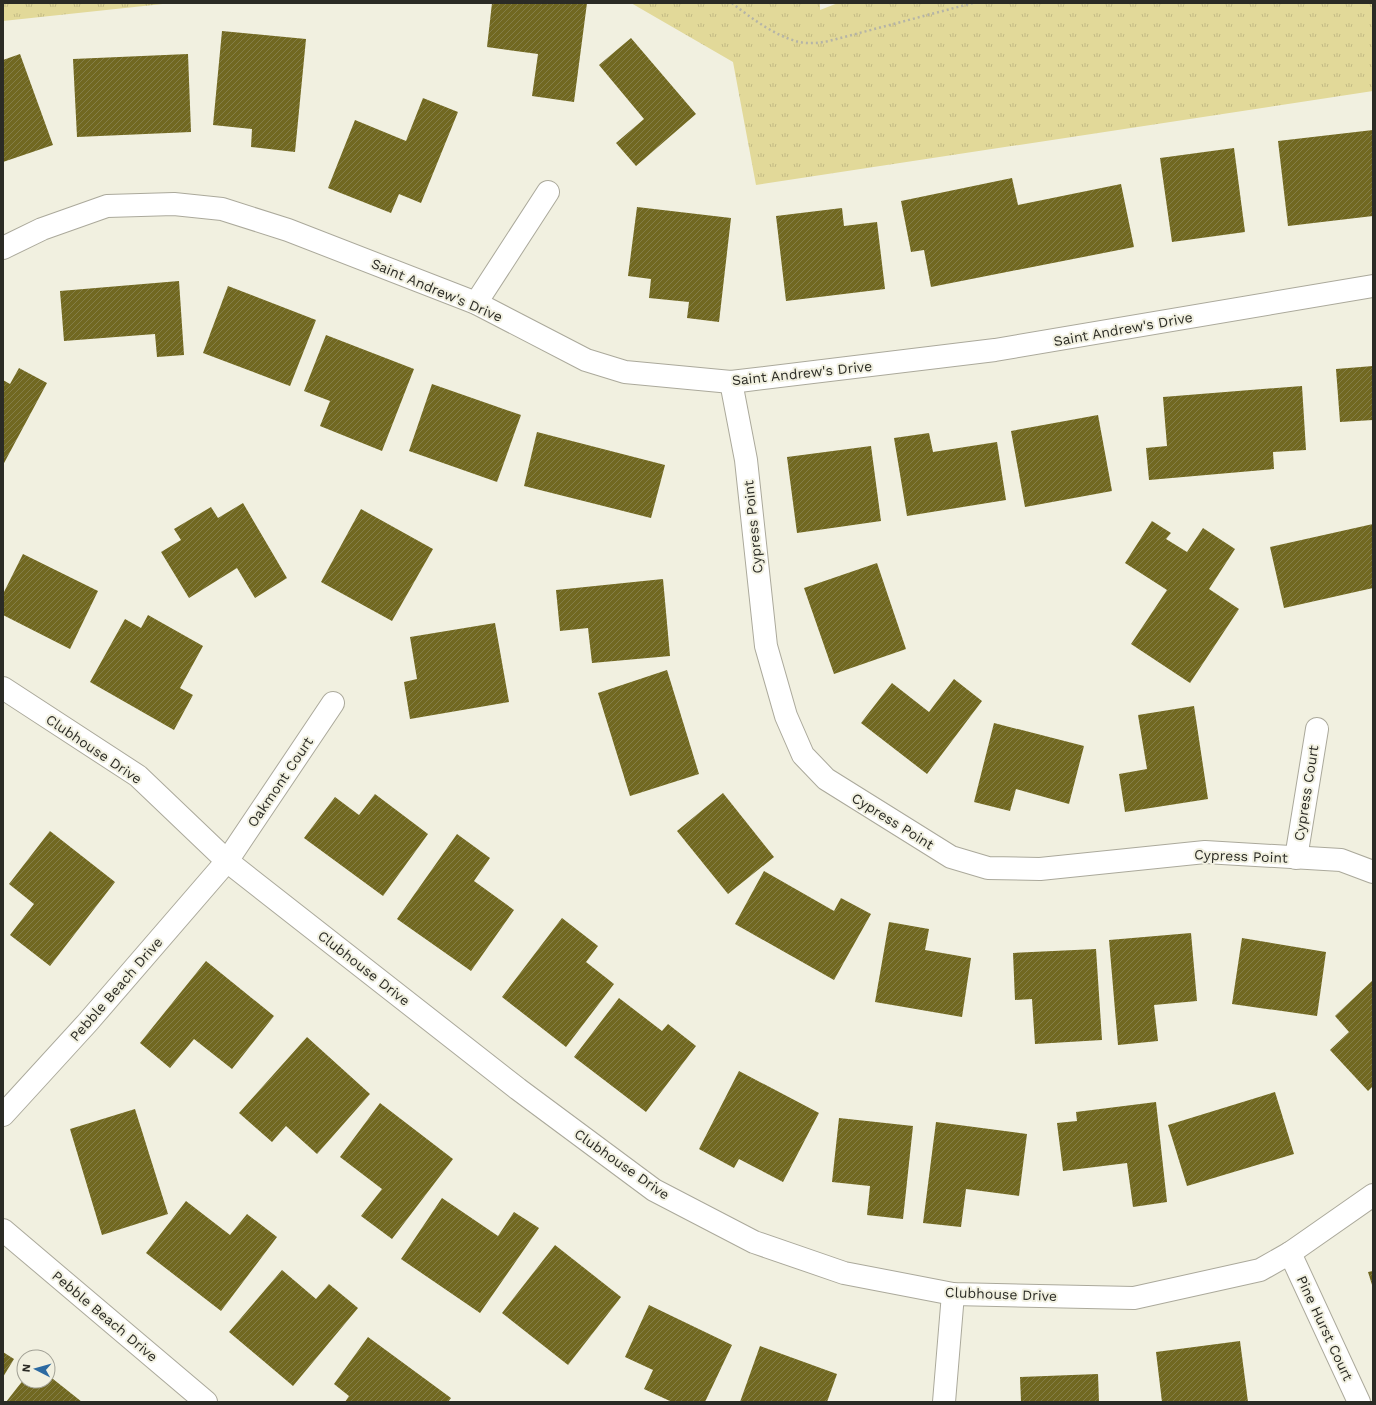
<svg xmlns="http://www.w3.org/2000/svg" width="1376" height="1405" font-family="'Work Sans',sans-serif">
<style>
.grass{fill:url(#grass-tufts)}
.building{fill:url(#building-hatch)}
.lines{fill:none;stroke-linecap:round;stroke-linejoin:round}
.minor-casing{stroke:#aba99b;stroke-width:24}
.path{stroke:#b5b4a7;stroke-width:2.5;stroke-dasharray:2 3;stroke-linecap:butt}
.minor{stroke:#fff;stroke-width:22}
.labels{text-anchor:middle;stroke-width:4;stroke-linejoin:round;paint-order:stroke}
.street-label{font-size:14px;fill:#2b2b25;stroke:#f1f0e0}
</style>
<defs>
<pattern id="grass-tufts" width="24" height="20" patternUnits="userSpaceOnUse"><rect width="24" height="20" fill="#e2d999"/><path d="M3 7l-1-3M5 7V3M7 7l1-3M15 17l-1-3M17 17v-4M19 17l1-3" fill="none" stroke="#c2ba84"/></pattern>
<pattern id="building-hatch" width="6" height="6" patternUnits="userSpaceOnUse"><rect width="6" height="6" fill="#716821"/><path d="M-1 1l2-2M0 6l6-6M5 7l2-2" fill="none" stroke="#847e48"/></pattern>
</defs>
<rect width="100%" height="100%" fill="#f1f0e0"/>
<!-- grass -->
<g class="grass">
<path d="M 3,3 L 172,3 L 3,21 Z"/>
<path d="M 631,3 L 820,3 L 820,10 L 838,3 L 1373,3 L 1373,91 L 756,185 L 733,62 Z"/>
</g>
<!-- building -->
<g class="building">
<path d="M 492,3 L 587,3 L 574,102 L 532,96 L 538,54 L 487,47 Z"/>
<path d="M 222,31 L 306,39 L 295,152 L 251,147 L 252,129 L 213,125 Z"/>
<path d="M 631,38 L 696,114 L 636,166 L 616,143 L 644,119 L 599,65 Z"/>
<path d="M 20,54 L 53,145 L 3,162 L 3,60 Z"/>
<path d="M 188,54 L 191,132 L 77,137 L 73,59 Z"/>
<path d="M 423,98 L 458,112 L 421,203 L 399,194 L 391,213 L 328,188 L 355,120 L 406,141 Z"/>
<path d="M 1373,130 L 1373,216 L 1288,226 L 1278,141 Z"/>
<path d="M 1234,148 L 1245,232 L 1172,242 L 1160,158 Z"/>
<path d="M 1012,178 L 1018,205 L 1121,184 L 1134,247 L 931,287 L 924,250 L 911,252 L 901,201 Z"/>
<path d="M 637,207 L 731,218 L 719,322 L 687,318 L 689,302 L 649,298 L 651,279 L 628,276 Z"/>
<path d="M 842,208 L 844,226 L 877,222 L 885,289 L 786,301 L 776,216 Z"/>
<path d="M 179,281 L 184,355 L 157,357 L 155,334 L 64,341 L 60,291 Z"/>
<path d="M 228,286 L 316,320 L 290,386 L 203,353 Z"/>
<path d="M 326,335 L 414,369 L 382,451 L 320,426 L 330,401 L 304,391 Z"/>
<path d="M 1373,366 L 1373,420 L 1340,422 L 1336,369 Z"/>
<path d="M 19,368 L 47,383 L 3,465 L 3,380 L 10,384 Z"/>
<path d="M 432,384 L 521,415 L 497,482 L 409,451 Z"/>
<path d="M 1302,386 L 1306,450 L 1273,452 L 1274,469 L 1149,480 L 1146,448 L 1167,446 L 1163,397 Z"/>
<path d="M 1098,415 L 1112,491 L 1025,507 L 1011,431 Z"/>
<path d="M 537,432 L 665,465 L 651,518 L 524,486 Z"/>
<path d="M 929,433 L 933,452 L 997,442 L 1006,500 L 907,516 L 894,438 Z"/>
<path d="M 871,446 L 881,521 L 797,533 L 787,457 Z"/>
<path d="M 243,503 L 287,578 L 255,598 L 237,568 L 189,598 L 161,552 L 181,540 L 174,529 L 211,507 L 218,518 Z"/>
<path d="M 361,509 L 433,549 L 392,621 L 321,582 Z"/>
<path d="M 1152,521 L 1171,533 L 1166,539 L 1187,552 L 1203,528 L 1235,549 L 1209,589 L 1239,609 L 1190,683 L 1131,644 L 1167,590 L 1125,563 Z"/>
<path d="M 1373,524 L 1373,588 L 1284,608 L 1270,547 Z"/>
<path d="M 23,554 L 98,591 L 70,649 L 3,615 L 3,594 Z"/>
<path d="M 877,563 L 906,649 L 834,674 L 804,588 Z"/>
<path d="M 663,579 L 670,656 L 592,663 L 588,628 L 560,631 L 556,590 Z"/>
<path d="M 148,615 L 203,646 L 180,688 L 193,695 L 174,730 L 90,682 L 125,619 L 141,628 Z"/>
<path d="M 495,623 L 509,702 L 410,719 L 404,682 L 417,679 L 410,637 Z"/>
<path d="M 667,670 L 699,774 L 630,796 L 598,693 Z"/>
<path d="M 954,679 L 982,701 L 927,774 L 861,723 L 892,683 L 929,712 Z"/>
<path d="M 1194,706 L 1208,799 L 1125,812 L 1119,774 L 1147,769 L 1138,715 Z"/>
<path d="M 994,723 L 1084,746 L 1069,804 L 1016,789 L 1010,811 L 974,802 Z"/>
<path d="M 723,793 L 774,857 L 728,894 L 677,831 Z"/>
<path d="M 375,794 L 428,834 L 383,896 L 304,838 L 335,797 L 359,815 Z"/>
<path d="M 50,831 L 115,882 L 50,966 L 10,935 L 34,904 L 9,884 Z"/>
<path d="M 457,834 L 490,858 L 474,881 L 514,910 L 471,971 L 397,919 Z"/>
<path d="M 764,871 L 834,911 L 841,898 L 871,914 L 834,980 L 735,924 Z"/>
<path d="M 562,918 L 598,946 L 586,962 L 614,984 L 566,1047 L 502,997 Z"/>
<path d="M 889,922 L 929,929 L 925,950 L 971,958 L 962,1017 L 875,1002 Z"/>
<path d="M 1191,933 L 1197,1001 L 1154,1005 L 1158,1041 L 1118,1045 L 1109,940 Z"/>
<path d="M 1242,938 L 1326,952 L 1317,1016 L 1232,1004 Z"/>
<path d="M 1096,949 L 1102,1040 L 1035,1044 L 1032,999 L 1015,1000 L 1013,953 Z"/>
<path d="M 206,961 L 274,1016 L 232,1069 L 194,1039 L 170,1068 L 140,1043 Z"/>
<path d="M 1373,980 L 1373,1086 L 1368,1091 L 1330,1050 L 1349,1032 L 1335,1016 Z"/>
<path d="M 619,998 L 662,1031 L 668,1024 L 696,1046 L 646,1112 L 574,1057 Z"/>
<path d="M 307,1037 L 370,1094 L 317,1154 L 286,1126 L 272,1142 L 239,1113 Z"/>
<path d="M 739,1071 L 819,1113 L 783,1182 L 739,1159 L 734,1168 L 699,1149 Z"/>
<path d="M 1275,1092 L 1294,1154 L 1187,1186 L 1168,1125 Z"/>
<path d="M 1156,1102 L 1167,1202 L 1133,1207 L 1127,1163 L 1063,1171 L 1057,1123 L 1077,1121 L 1076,1112 Z"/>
<path d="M 380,1103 L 453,1159 L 392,1239 L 361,1216 L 382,1189 L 340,1157 Z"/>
<path d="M 135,1109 L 168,1214 L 102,1235 L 70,1129 Z"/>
<path d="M 839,1118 L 913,1126 L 903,1219 L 867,1215 L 870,1186 L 832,1182 Z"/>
<path d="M 936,1122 L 1027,1134 L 1019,1196 L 966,1189 L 961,1227 L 923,1223 Z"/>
<path d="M 442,1198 L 498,1236 L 514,1212 L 539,1228 L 480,1313 L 401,1259 Z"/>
<path d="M 186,1201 L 230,1235 L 247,1214 L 277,1237 L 221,1311 L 146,1253 Z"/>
<path d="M 555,1245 L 621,1297 L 568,1365 L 502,1313 Z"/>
<path d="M 282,1270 L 316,1299 L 329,1284 L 358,1308 L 293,1386 L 229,1332 Z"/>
<path d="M 1373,1271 L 1373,1288 L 1368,1272 Z"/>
<path d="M 649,1305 L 732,1345 L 705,1402 L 672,1402 L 644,1389 L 653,1370 L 625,1357 Z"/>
<path d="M 368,1337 L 451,1398 L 448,1402 L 345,1402 L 349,1396 L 334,1384 Z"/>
<path d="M 1240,1341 L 1248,1402 L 1162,1402 L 1156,1352 Z"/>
<path d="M 760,1346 L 837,1374 L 827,1402 L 740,1402 Z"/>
<path d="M 3,1352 L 14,1359 L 3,1377 Z"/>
<path d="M 1098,1374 L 1099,1402 L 1021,1402 L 1020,1377 Z"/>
<path d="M 48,1375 L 82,1402 L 6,1402 L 24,1379 L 24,1381 L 48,1381 Z"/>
</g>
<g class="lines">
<defs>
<g id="minor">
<path d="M 3,248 L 42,229 L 107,206 L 174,204 L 222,209 L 288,230 L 476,303 L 586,360 L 625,372 L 731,382 L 995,350 L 1373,286"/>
<path d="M 476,303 L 548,192"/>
<path d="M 731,382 L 746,460 L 766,646 L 786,716 L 803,755 L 826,779 L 951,857 L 988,868 L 1040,869 L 1205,852 L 1341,860 L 1373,872"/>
<path d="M 3,688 L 138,776 L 227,861 L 518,1089 L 654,1190 L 754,1242 L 844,1273 L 953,1294 L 1134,1298 L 1260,1270 L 1290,1253 L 1373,1195"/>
<path d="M 1296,858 L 1317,729"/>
<path d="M 3,1115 L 88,1022 L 227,861 L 333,703"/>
<path d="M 3,1230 L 206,1402"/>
<path d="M 1290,1253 L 1359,1402"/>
<path d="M 944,1402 L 953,1294"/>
</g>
</defs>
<!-- minor casing -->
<use href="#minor" class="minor-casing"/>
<!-- path -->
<path class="path" d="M 732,3 C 751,18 775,36 799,42 C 809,44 819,43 829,41 L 973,3"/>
<!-- minor -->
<use href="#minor" class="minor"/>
</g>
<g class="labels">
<!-- street labels -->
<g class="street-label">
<text transform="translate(437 290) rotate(23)" y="5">Saint Andrew's Drive</text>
<text transform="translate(1123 329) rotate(-10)" y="5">Saint Andrew's Drive</text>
<text transform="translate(802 373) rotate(-6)" y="5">Saint Andrew's Drive</text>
<text transform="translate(753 527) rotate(-96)" y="5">Cypress Point</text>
<text transform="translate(94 749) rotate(34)" y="5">Clubhouse Drive</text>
<text transform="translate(280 782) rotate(-56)" y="5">Oakmont Court</text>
<text transform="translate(1306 793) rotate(-81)" y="5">Cypress Court</text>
<text transform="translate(893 821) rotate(32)" y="5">Cypress Point</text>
<text transform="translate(1241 856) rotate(2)" y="5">Cypress Point</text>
<text transform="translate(364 968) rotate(38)" y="5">Clubhouse Drive</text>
<text transform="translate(116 989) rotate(-49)" y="5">Pebble Beach Drive</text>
<text transform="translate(622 1164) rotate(35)" y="5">Clubhouse Drive</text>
<text transform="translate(1001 1294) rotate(2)" y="5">Clubhouse Drive</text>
<text transform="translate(105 1316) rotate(40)" y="5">Pebble Beach Drive</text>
<text transform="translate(1325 1328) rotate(65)" y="5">Pine Hurst Court</text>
</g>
</g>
<!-- border -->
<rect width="1376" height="1405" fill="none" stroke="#2b2b25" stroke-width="8"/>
<!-- north arrow -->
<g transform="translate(36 1369) rotate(276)"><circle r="19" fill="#f1f0e0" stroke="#a2a195"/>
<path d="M0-3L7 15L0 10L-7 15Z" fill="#2c6aa1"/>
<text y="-6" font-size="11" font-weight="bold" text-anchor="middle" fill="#2b2b25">N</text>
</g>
</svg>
